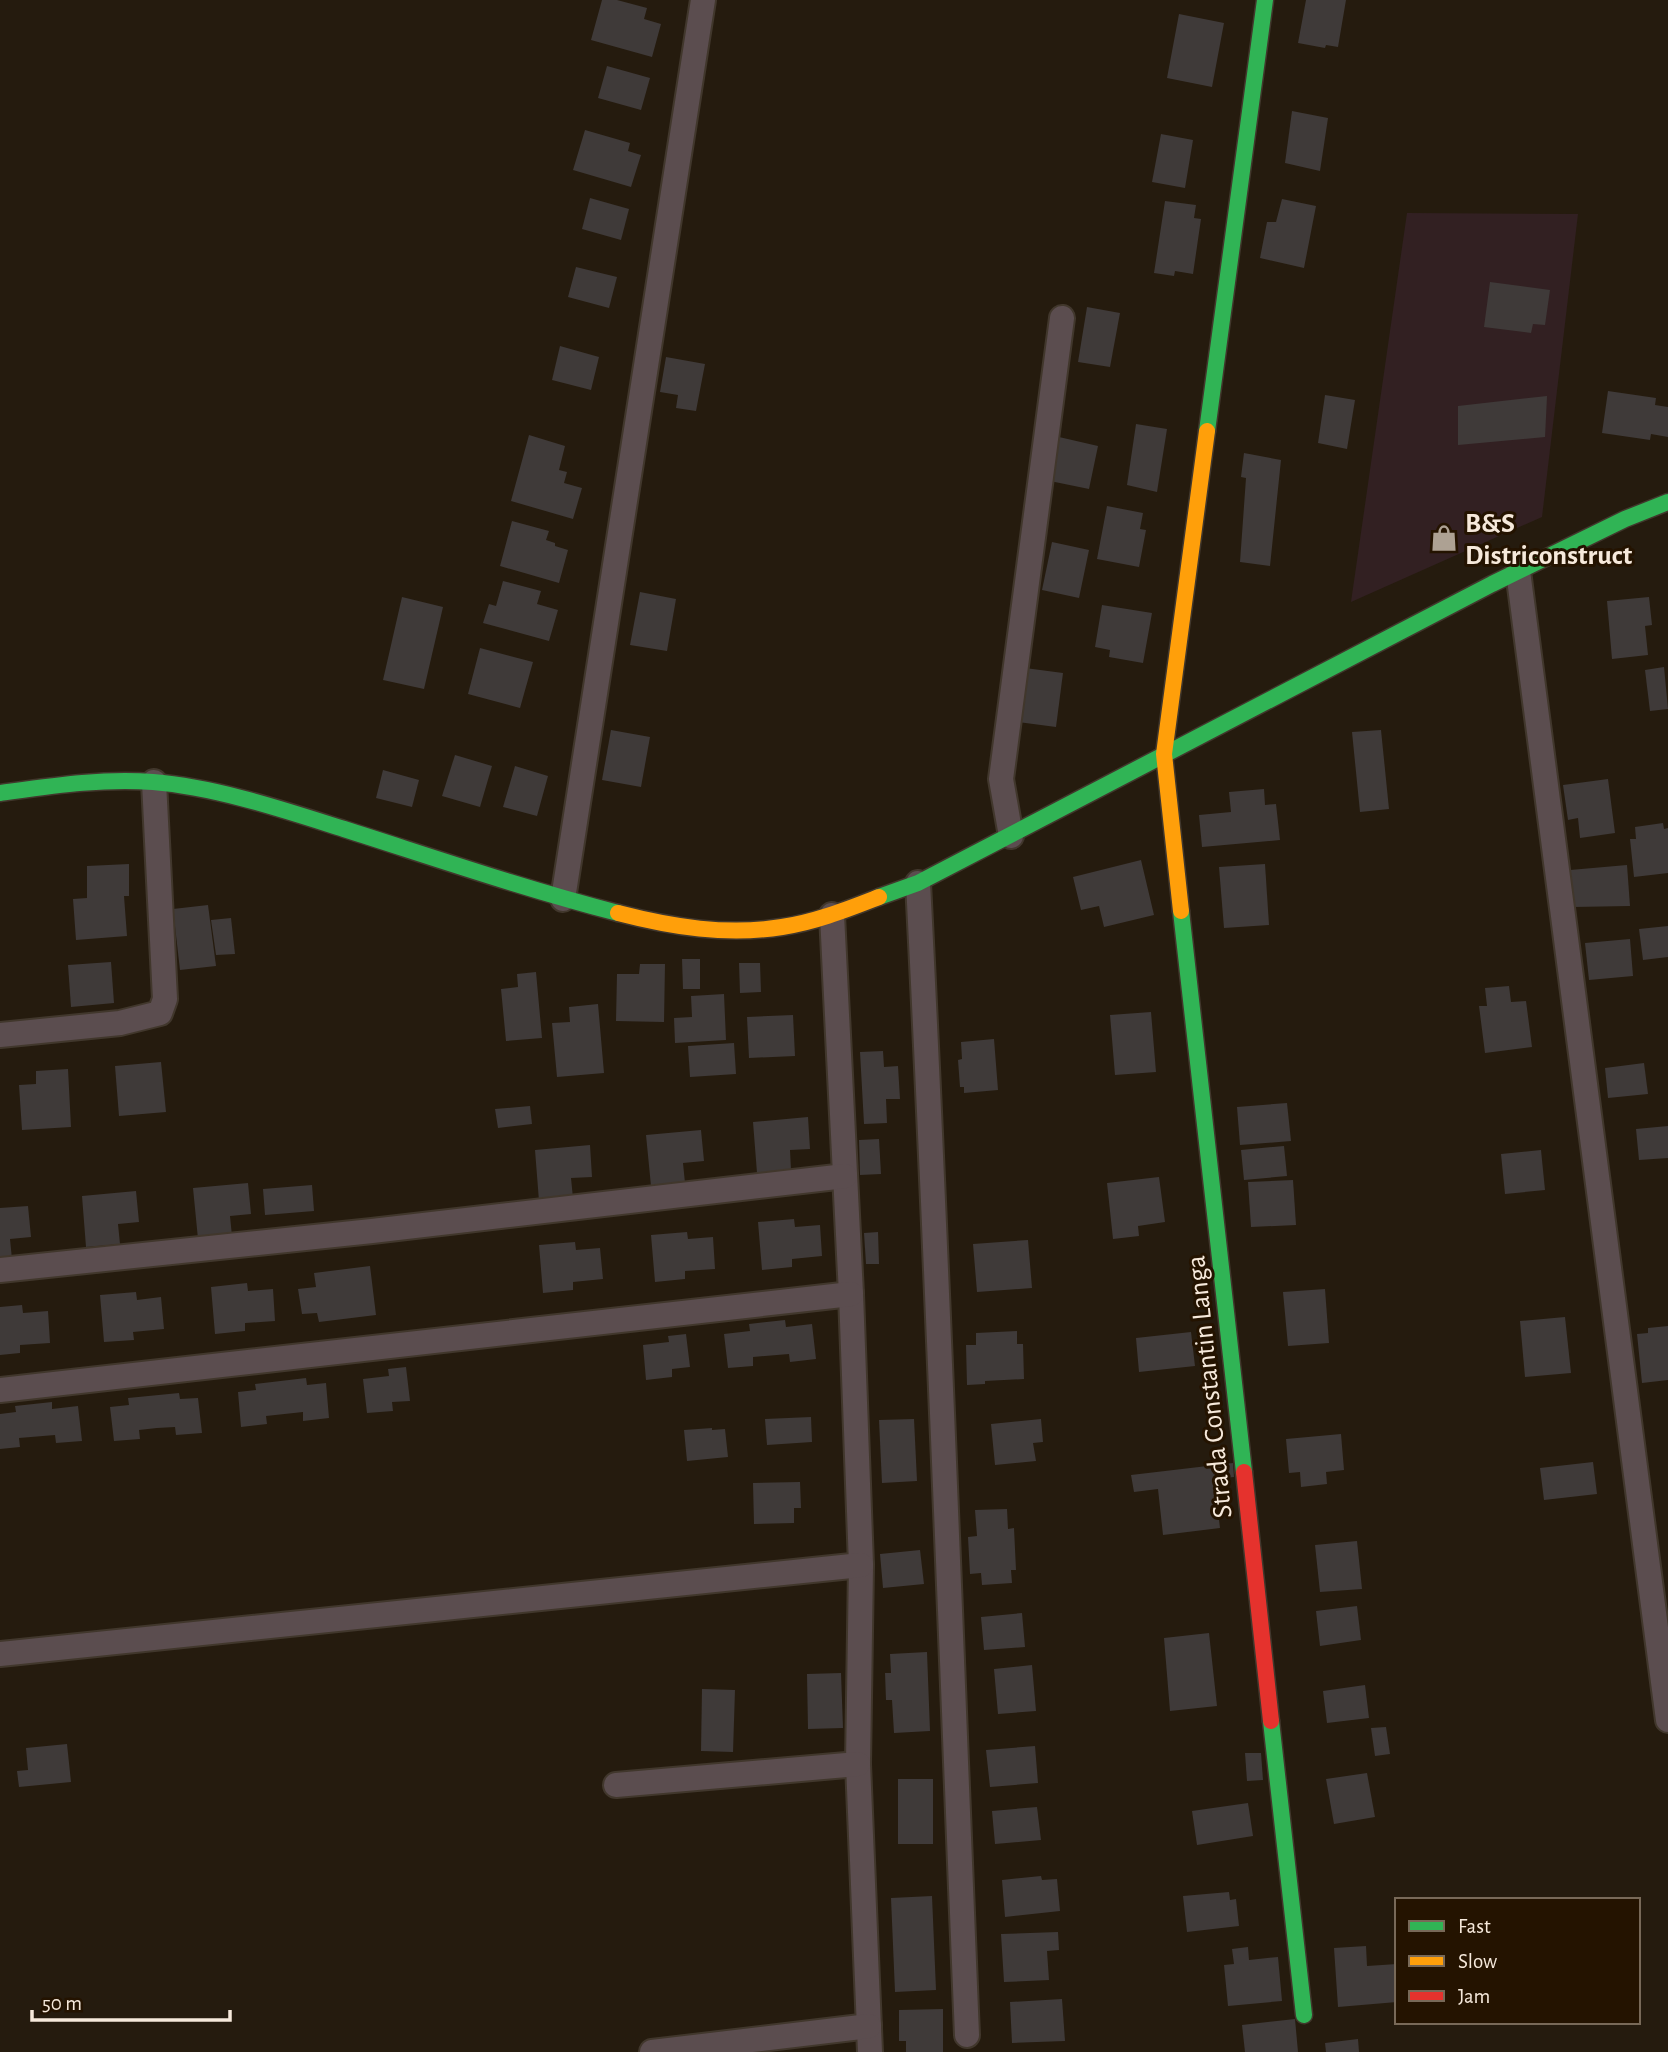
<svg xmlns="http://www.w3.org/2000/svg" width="1668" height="2052" font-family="'Alegreya Sans',sans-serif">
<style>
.commercial{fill:#322022}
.building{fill:#3f3a39}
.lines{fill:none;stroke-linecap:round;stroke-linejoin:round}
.street-casing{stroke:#41372c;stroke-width:28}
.fast-casing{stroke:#41372c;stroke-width:19}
.slow-casing{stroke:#41372c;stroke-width:19}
.jam-casing{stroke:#41372c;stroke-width:19}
.street{stroke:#5b4d4f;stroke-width:24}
.fast{stroke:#30b455;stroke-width:16}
.slow{stroke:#ff9f0a;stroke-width:16}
.jam{stroke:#e5322d;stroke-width:16}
.labels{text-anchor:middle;stroke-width:6;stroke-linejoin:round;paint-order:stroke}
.poi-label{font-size:28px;font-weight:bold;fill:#f6e9db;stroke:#241300;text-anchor:start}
.street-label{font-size:28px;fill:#f6e9db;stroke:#241300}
</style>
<rect width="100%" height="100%" fill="#251b0e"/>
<!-- commercial -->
<path class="commercial" d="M 1407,213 L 1578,214 L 1542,517 L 1351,602 Z"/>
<!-- building -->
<g class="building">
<path d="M 602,0 L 617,0 L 647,8 L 644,19 L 661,24 L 652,57 L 591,40 Z"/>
<path d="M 1306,0 L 1346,0 L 1338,47 L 1326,45 L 1325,48 L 1298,43 Z"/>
<path d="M 1179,14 L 1224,23 L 1212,87 L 1167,78 Z"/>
<path d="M 607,66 L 650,78 L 641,110 L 598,98 Z"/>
<path d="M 1292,111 L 1328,118 L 1320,171 L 1285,163 Z"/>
<path d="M 585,130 L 630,143 L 628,151 L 641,155 L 631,187 L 573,170 Z"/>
<path d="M 1161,134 L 1193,140 L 1185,188 L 1152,182 Z"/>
<path d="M 590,198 L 629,209 L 621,240 L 582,229 Z"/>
<path d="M 1282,199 L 1316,206 L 1304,268 L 1260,258 L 1267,222 L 1276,222 Z"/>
<path d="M 1165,201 L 1196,205 L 1194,218 L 1201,219 L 1193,274 L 1175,271 L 1174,276 L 1154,273 Z"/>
<path d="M 576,267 L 617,277 L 609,308 L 568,297 Z"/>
<path d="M 1490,282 L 1550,290 L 1545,325 L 1533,324 L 1531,333 L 1484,327 Z"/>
<path d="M 1087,307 L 1120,313 L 1110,367 L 1078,362 Z"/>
<path d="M 560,346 L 599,357 L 591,390 L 552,380 Z"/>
<path d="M 666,357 L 705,364 L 696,411 L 676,408 L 678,395 L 660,392 Z"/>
<path d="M 1608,391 L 1656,398 L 1655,405 L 1668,407 L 1668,437 L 1651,434 L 1650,440 L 1602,433 Z"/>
<path d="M 1325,395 L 1355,400 L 1347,449 L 1318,443 Z"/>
<path d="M 1547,396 L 1545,437 L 1458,445 L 1458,406 Z"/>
<path d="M 1136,424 L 1167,429 L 1157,492 L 1127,485 Z"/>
<path d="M 529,435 L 565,446 L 559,470 L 567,472 L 564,483 L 582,488 L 573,519 L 511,501 Z"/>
<path d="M 1059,437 L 1098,446 L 1089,489 L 1050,481 Z"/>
<path d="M 1244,453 L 1281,460 L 1270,566 L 1240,562 L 1246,478 L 1241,477 Z"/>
<path d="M 1107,506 L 1143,513 L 1140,529 L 1146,530 L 1139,567 L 1097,559 Z"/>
<path d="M 512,521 L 549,531 L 546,540 L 555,543 L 555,546 L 568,550 L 559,583 L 500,566 Z"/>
<path d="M 1052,542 L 1089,550 L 1079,598 L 1042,590 Z"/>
<path d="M 503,581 L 541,591 L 537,604 L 558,610 L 549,641 L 483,623 L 489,604 L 496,606 Z"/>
<path d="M 640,592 L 676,599 L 667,651 L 630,645 Z"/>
<path d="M 402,597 L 443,607 L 424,689 L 383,680 Z"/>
<path d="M 1649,597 L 1652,625 L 1645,626 L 1648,655 L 1612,659 L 1607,601 Z"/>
<path d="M 1102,605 L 1152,613 L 1143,663 L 1109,657 L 1110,650 L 1095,647 Z"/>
<path d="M 480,648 L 533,662 L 520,708 L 468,694 Z"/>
<path d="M 1664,667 L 1668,709 L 1650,711 L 1645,670 Z"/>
<path d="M 1025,668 L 1063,673 L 1056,727 L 1018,722 Z"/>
<path d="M 611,730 L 650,737 L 641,787 L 602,780 Z"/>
<path d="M 1381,730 L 1389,809 L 1360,812 L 1352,732 Z"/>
<path d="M 455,755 L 492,766 L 480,807 L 442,796 Z"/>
<path d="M 515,766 L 548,776 L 537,816 L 503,807 Z"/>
<path d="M 383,770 L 419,780 L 412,807 L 376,798 Z"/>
<path d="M 1608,779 L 1615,833 L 1580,838 L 1578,818 L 1568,820 L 1563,785 Z"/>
<path d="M 1264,789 L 1265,805 L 1276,804 L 1280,840 L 1202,847 L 1199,815 L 1231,812 L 1229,792 Z"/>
<path d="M 1663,823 L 1664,829 L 1668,828 L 1668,873 L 1634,877 L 1630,839 L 1636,839 L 1635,827 Z"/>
<path d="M 1141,860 L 1154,915 L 1104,927 L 1099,906 L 1081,910 L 1073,877 Z"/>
<path d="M 129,864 L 129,896 L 124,896 L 127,936 L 76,940 L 73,899 L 87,898 L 87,866 Z"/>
<path d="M 1265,864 L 1269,925 L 1224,928 L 1219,867 Z"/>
<path d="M 1627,865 L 1630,906 L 1573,907 L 1570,870 Z"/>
<path d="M 208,905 L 216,966 L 180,970 L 173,909 Z"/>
<path d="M 231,918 L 235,954 L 216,955 L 211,920 Z"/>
<path d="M 1668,926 L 1668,957 L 1643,960 L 1639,929 Z"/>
<path d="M 1630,939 L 1633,976 L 1589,980 L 1585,943 Z"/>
<path d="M 682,959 L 700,959 L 700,989 L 683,989 Z"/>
<path d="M 111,962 L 114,1003 L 71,1007 L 68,965 Z"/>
<path d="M 739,963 L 760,963 L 761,992 L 740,993 Z"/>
<path d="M 640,964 L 665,964 L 664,1022 L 616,1021 L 617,974 L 639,974 Z"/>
<path d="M 536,972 L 542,1038 L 506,1041 L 501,989 L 518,987 L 517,974 Z"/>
<path d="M 1509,986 L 1511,1002 L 1526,1001 L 1532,1047 L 1485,1053 L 1479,1006 L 1487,1006 L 1485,988 Z"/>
<path d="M 724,994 L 726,1040 L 675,1043 L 674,1018 L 692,1017 L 691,996 Z"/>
<path d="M 598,1004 L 604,1073 L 557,1077 L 552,1023 L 570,1022 L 569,1007 Z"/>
<path d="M 1151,1012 L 1156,1072 L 1115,1075 L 1110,1015 Z"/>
<path d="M 793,1015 L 795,1056 L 749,1058 L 747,1017 Z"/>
<path d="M 994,1039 L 998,1090 L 964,1093 L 964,1087 L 960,1087 L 958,1060 L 962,1059 L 961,1042 Z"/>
<path d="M 734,1043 L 736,1074 L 690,1077 L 688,1046 Z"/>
<path d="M 883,1051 L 884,1067 L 898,1066 L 900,1099 L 886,1099 L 887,1123 L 864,1124 L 860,1052 Z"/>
<path d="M 161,1062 L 166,1112 L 119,1116 L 115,1066 Z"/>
<path d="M 1644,1063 L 1648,1094 L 1608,1098 L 1605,1068 Z"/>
<path d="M 68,1069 L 71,1127 L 22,1130 L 19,1085 L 36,1084 L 36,1071 Z"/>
<path d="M 1287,1103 L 1291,1141 L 1240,1145 L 1237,1107 Z"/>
<path d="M 530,1106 L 532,1124 L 498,1128 L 495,1109 Z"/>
<path d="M 808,1117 L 810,1149 L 790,1150 L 791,1170 L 757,1173 L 753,1122 Z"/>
<path d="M 1668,1126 L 1668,1158 L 1639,1160 L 1636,1129 Z"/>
<path d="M 701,1130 L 704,1161 L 683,1163 L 685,1183 L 651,1186 L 646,1135 Z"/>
<path d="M 879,1139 L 881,1174 L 860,1175 L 859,1140 Z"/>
<path d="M 590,1145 L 592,1177 L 571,1178 L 573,1198 L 539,1201 L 535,1150 Z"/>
<path d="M 1284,1146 L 1287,1176 L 1244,1180 L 1241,1150 Z"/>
<path d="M 1541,1150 L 1545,1190 L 1505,1194 L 1501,1154 Z"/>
<path d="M 1159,1177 L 1165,1222 L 1138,1226 L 1139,1236 L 1113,1239 L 1107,1183 Z"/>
<path d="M 1293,1180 L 1296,1225 L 1251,1227 L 1248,1182 Z"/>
<path d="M 248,1183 L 251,1214 L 230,1216 L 232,1236 L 198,1239 L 193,1188 Z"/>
<path d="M 312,1185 L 314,1211 L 265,1215 L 263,1189 Z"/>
<path d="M 136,1191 L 139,1222 L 118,1224 L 120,1244 L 86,1247 L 82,1196 Z"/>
<path d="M 28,1206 L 31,1237 L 10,1239 L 12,1259 L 0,1260 L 0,1208 Z"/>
<path d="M 794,1219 L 795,1227 L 820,1225 L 822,1256 L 792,1259 L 792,1267 L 762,1270 L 758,1222 Z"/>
<path d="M 687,1232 L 688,1239 L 713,1237 L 715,1269 L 685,1271 L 685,1279 L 655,1282 L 651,1235 Z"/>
<path d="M 878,1232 L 879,1264 L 866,1264 L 864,1233 Z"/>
<path d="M 1028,1240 L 1032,1288 L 977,1292 L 973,1244 Z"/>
<path d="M 575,1242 L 576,1250 L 600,1248 L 603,1279 L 573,1282 L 573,1290 L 543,1293 L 539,1245 Z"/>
<path d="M 370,1266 L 376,1315 L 319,1322 L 317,1313 L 302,1314 L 298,1289 L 316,1287 L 314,1273 Z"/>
<path d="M 247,1283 L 248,1291 L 273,1289 L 275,1321 L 245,1323 L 245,1331 L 215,1334 L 211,1287 Z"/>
<path d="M 1325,1289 L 1329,1343 L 1288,1346 L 1283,1292 Z"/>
<path d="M 136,1292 L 137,1300 L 161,1297 L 164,1329 L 133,1332 L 134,1340 L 104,1342 L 100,1295 Z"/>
<path d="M 22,1305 L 23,1313 L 48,1311 L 50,1343 L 20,1345 L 20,1353 L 0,1355 L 0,1307 Z"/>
<path d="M 1565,1317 L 1571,1373 L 1525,1377 L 1520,1321 Z"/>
<path d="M 785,1320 L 786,1327 L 812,1324 L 816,1359 L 790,1362 L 789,1354 L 753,1357 L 753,1366 L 728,1368 L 724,1334 L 750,1331 L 749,1324 Z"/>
<path d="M 1668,1326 L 1668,1380 L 1642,1383 L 1637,1334 L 1648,1333 L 1648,1328 Z"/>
<path d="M 1017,1331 L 1017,1344 L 1023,1344 L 1024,1379 L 985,1381 L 985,1384 L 967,1385 L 966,1345 L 976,1345 L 976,1333 Z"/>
<path d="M 1191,1332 L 1195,1366 L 1139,1372 L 1136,1338 Z"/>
<path d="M 686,1334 L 690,1367 L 672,1369 L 672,1377 L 646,1380 L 643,1345 L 669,1342 L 668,1336 Z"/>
<path d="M 406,1367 L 410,1401 L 392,1402 L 393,1411 L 367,1413 L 363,1379 L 389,1376 L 388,1369 Z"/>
<path d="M 306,1378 L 307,1385 L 326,1383 L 329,1418 L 303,1421 L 303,1412 L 266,1416 L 267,1424 L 241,1427 L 238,1392 L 256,1390 L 255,1384 Z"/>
<path d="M 179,1393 L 180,1399 L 198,1398 L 202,1433 L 176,1435 L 175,1427 L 157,1428 L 139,1430 L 140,1439 L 114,1441 L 110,1407 L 129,1405 L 128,1398 Z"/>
<path d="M 52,1402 L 52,1409 L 78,1406 L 82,1441 L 56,1443 L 55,1435 L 19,1438 L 20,1447 L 0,1449 L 0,1414 L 16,1412 L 15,1406 Z"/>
<path d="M 811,1417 L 812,1442 L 767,1445 L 765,1419 Z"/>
<path d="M 914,1419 L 917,1481 L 882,1483 L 879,1420 Z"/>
<path d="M 1041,1419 L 1043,1442 L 1033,1443 L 1036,1461 L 995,1465 L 991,1424 Z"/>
<path d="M 712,1428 L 712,1430 L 725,1429 L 728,1457 L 687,1461 L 684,1430 Z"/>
<path d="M 1341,1434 L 1344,1470 L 1326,1472 L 1327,1484 L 1301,1487 L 1300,1472 L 1289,1473 L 1286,1439 Z"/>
<path d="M 1593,1462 L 1597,1494 L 1544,1500 L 1540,1468 Z"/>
<path d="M 1233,1463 L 1234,1477 L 1214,1479 L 1220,1528 L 1163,1535 L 1158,1489 L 1134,1492 L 1131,1475 Z"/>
<path d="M 800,1482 L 801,1508 L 794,1508 L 794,1523 L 754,1524 L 753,1483 Z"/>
<path d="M 1007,1509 L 1008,1529 L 1014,1528 L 1016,1570 L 1011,1570 L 1012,1583 L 982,1585 L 981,1573 L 970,1574 L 968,1537 L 977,1536 L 975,1510 Z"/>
<path d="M 1357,1541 L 1362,1589 L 1320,1592 L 1315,1545 Z"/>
<path d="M 920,1550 L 924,1584 L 883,1588 L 880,1554 Z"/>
<path d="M 1357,1606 L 1361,1640 L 1320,1646 L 1316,1611 Z"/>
<path d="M 1022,1613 L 1025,1647 L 984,1650 L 981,1617 Z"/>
<path d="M 1209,1633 L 1217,1706 L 1170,1711 L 1164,1638 Z"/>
<path d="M 927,1652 L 930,1731 L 894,1733 L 892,1700 L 886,1700 L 885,1673 L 891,1673 L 890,1654 Z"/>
<path d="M 1032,1665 L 1036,1711 L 998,1714 L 994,1669 Z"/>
<path d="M 841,1673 L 843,1728 L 808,1729 L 807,1674 Z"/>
<path d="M 1365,1685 L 1369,1718 L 1327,1723 L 1323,1691 Z"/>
<path d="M 702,1689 L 735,1690 L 733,1752 L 701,1751 Z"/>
<path d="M 1386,1727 L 1390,1754 L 1375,1756 L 1371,1728 Z"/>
<path d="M 67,1744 L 71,1782 L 19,1787 L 17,1771 L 28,1770 L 26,1748 Z"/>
<path d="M 1035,1746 L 1038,1783 L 990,1787 L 986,1750 Z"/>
<path d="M 1245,1753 L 1261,1753 L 1263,1780 L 1247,1781 Z"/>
<path d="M 1367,1773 L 1375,1817 L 1334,1824 L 1326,1779 Z"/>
<rect x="898" y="1779" width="35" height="65"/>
<path d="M 1248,1803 L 1253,1836 L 1197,1845 L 1192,1811 Z"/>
<path d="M 1037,1807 L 1041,1840 L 995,1844 L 992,1811 Z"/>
<path d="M 1041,1876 L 1042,1880 L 1057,1879 L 1060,1911 L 1005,1917 L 1002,1880 Z"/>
<path d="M 1229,1892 L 1230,1900 L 1236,1899 L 1239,1926 L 1187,1932 L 1183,1896 Z"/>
<path d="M 932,1896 L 936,1990 L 895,1992 L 891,1898 Z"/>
<path d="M 1058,1932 L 1059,1950 L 1047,1951 L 1049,1980 L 1004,1982 L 1001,1934 Z"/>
<path d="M 1366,1946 L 1367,1966 L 1397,1964 L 1397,2002 L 1338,2007 L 1334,1948 Z"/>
<path d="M 1248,1947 L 1249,1960 L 1278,1957 L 1282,2001 L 1228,2006 L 1224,1965 L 1234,1964 L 1232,1949 Z"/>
<path d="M 1062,1999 L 1065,2041 L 1012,2043 L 1010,2002 Z"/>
<path d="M 943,2009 L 943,2052 L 906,2052 L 906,2041 L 899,2041 L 899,2010 Z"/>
<path d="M 1295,2019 L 1298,2052 L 1245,2052 L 1242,2025 Z"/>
<path d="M 1358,2039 L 1359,2052 L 1326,2052 L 1325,2043 Z"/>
</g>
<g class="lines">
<defs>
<g id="street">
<path d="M 1518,571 L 1668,1720"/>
<path d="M 1011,836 L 1001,779 L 1062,318"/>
<path d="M 918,883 C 938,1267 951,1651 967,2035"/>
<path d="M 563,899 L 703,0"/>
<path d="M 832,915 L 851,1294 L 861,1565 L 858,1764 L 870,2052"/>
<path d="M 0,1035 L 120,1023 L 160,1013 L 165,999 L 154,782"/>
<path d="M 0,1270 L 372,1231 L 845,1176"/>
<path d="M 0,1390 L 851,1294"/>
<path d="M 0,1654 L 861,1565"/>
<path d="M 616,1785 L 858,1764"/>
<path d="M 652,2052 L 869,2026"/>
</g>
<g id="fast">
<path d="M 1207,431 L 1265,0"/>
<path d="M 0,793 C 51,786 102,778 153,782 C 216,787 284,810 344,829 C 435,858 525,889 618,913"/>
<path d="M 879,897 L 918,883 L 1492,584 L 1625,519 L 1668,502"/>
<path d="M 1181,911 L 1244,1472"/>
<path d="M 1271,1721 L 1304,2015"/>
</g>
<g id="slow">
<path d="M 1181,911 L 1164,754 L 1207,431"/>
<path d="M 618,913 C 672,927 727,936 782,927 C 816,922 848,909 879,897"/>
</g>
<path id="jam" d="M 1244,1472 L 1271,1721"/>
</defs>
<!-- street casing -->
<use href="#street" class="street-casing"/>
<!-- fast casing -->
<use href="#fast" class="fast-casing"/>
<!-- slow casing -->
<use href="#slow" class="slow-casing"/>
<!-- jam casing -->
<use href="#jam" class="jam-casing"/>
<!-- street -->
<use href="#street" class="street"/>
<!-- fast -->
<use href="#fast" class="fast"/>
<!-- slow -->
<use href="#slow" class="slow"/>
<!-- jam -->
<use href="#jam" class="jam"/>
</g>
<!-- icons -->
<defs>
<symbol id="shop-bare" viewBox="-9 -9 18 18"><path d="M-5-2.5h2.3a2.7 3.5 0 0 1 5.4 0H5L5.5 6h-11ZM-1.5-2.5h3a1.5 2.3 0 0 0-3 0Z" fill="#ada193" stroke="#241300" stroke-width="2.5" paint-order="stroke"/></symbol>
</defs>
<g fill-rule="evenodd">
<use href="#shop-bare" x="1425" y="519" width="38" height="38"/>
</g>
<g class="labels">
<!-- poi labels -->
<g class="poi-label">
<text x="1465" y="532">B&amp;S<tspan x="1465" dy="32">Districonstruct</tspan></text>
</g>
<!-- street labels -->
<g class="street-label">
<text transform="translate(1208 1387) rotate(-96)" y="10">Strada Constantin Langa</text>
</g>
</g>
<!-- legend -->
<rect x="1395" y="1898" width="245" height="126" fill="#241300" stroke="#786958" stroke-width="2"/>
<rect x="1409" y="1921" width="35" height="10" fill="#30b455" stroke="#786958" stroke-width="2"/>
<text x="1458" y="1933" font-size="21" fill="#f6e9db">Fast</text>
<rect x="1409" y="1956" width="35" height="10" fill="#ff9f0a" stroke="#786958" stroke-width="2"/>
<text x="1458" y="1968" font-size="21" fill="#f6e9db">Slow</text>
<rect x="1409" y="1991" width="35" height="10" fill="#e5322d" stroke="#786958" stroke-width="2"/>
<text x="1458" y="2003" font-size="21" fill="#f6e9db">Jam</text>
<!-- scale -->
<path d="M32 2010v10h198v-10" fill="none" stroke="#f6e9db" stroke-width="3.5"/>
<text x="42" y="2010" font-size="21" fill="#f6e9db" stroke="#241300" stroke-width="5" paint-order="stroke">50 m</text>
</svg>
